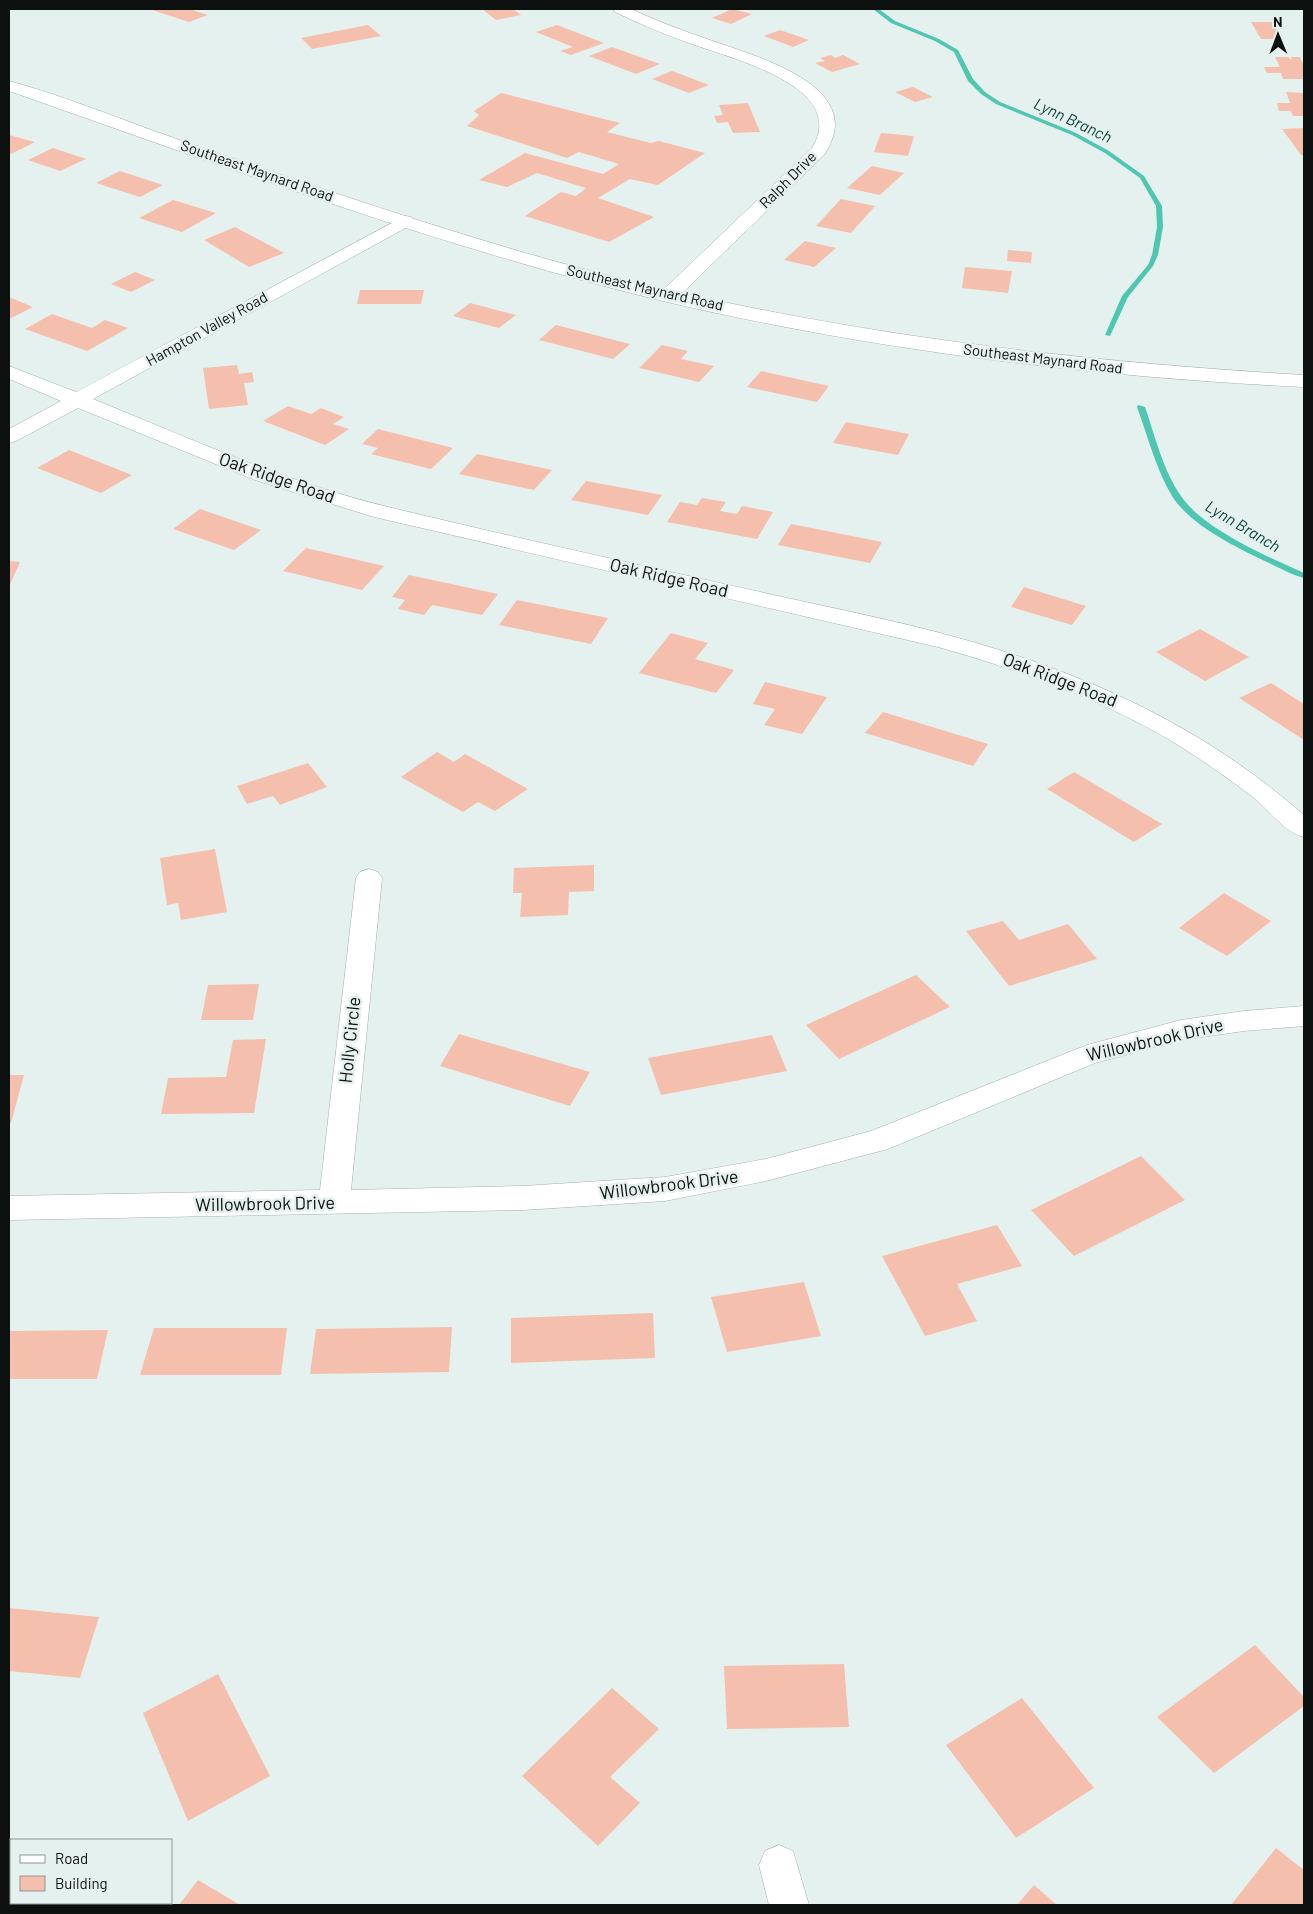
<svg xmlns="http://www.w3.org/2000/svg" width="1313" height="1914" font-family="Barlow,sans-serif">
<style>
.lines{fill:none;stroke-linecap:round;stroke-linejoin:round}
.stream{fill:#4ec6b2;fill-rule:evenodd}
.building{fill:#f5bfad}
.minor-casing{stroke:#a3afac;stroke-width:1}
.major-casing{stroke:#a3afac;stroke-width:1}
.minor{fill:#fff;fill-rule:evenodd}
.major{fill:#fff;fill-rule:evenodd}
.labels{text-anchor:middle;stroke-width:5;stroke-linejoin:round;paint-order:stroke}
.far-street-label{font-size:15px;fill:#0c100f;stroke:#e5f1ee}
.far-water-label{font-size:16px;font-style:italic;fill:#053e36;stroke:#e5f1ee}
.street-label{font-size:18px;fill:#0c100f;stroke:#e5f1ee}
</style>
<rect width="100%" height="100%" fill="#e5f1ee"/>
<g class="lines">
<!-- stream -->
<g class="stream">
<path d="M 873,9 L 879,9 L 895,21 L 939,39 L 958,50 L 973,79 L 985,92 L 1000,102 L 1076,133 L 1109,151 L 1144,176 L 1162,206 L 1163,227 L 1158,255 L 1153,266 L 1128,297 L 1110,336 L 1105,335 L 1122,296 L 1148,265 L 1152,255 L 1157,227 L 1156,206 L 1140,178 L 1105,153 L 1072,135 L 996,104 L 981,94 L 968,81 L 954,52 L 935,41 L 891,23 Z"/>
<path d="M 1138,405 L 1145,407 C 1155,436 1163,470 1181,496 C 1203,529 1268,557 1304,573 L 1304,578 C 1292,575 1280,568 1269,563 C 1238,548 1192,527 1172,496 C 1156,469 1148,437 1137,407 Z"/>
</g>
</g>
<!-- building -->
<g class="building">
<path d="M 149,9 L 189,9 L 208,15 L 189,22 Z"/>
<path d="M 482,9 L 513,9 L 521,15 L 496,20 Z"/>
<path d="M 732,9 L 752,14 L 731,24 L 712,18 Z"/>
<path d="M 1251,22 L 1272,22 L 1282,39 L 1261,39 Z"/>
<path d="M 368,25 L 381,36 L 312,49 L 301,38 Z"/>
<path d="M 557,25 L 604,43 L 571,55 L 560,51 L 573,47 L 536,32 Z"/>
<path d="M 780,30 L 809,40 L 793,47 L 764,36 Z"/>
<path d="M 612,47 L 660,64 L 636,74 L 589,56 Z"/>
<path d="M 831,55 L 835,58 L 843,55 L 860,64 L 832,72 L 815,63 L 825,61 L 820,58 Z"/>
<path d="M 1275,57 L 1300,57 L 1304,66 L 1304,79 L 1283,79 L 1281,73 L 1267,73 L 1264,67 L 1280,67 Z"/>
<path d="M 672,71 L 709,85 L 689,93 L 652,79 Z"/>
<path d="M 913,87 L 933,97 L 915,102 L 895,92 Z"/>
<path d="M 1286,92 L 1304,93 L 1304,116 L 1293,116 L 1291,111 L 1279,111 L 1277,103 L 1290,103 Z"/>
<path d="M 501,93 L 620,123 L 607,132 L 651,143 L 659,141 L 705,153 L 658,185 L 630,179 L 598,198 L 654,217 L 609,242 L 525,216 L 561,192 L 576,196 L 586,188 L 537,173 L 507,187 L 479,180 L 525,153 L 603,174 L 619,164 L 579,152 L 567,158 L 467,126 L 479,115 L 474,111 Z"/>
<path d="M 748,103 L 760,132 L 733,133 L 728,122 L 717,123 L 714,116 L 723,115 L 719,105 Z"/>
<path d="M 1304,128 L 1304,155 L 1301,155 L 1282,129 Z"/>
<path d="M 881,133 L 914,136 L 908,156 L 874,152 Z"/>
<path d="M 9,135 L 35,142 L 11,154 L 9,153 Z"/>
<path d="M 53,148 L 86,159 L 60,171 L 28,160 Z"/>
<path d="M 872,166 L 904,173 L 880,195 L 847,188 Z"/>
<path d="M 120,171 L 163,185 L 140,197 L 96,183 Z"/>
<path d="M 841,199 L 875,206 L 851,233 L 816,226 Z"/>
<path d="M 173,200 L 216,213 L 182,232 L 139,218 Z"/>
<path d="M 235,227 L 284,253 L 249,267 L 204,240 Z"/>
<path d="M 805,241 L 836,248 L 814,267 L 784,260 Z"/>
<path d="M 1008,250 L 1032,252 L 1031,263 L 1007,261 Z"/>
<path d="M 965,267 L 1012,271 L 1008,293 L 962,288 Z"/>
<path d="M 135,272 L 155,280 L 131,292 L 111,284 Z"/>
<path d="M 360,290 L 424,290 L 421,304 L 357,304 Z"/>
<path d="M 9,297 L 33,307 L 9,319 Z"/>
<path d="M 470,303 L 516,315 L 499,328 L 453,316 Z"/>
<path d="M 52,314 L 92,328 L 105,320 L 128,328 L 87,351 L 25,329 Z"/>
<path d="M 556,325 L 630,344 L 613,359 L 539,340 Z"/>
<path d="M 662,345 L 688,351 L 681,359 L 714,366 L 699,382 L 639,368 Z"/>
<path d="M 237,365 L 239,374 L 252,372 L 254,382 L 244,383 L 248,405 L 209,409 L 203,368 Z"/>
<path d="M 761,371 L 829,386 L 817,402 L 747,387 Z"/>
<path d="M 288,406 L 311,414 L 321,408 L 344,417 L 333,424 L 349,429 L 325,445 L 263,421 Z"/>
<path d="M 846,422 L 909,434 L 898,455 L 833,443 Z"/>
<path d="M 378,429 L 453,448 L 431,469 L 371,454 L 378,448 L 362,444 Z"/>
<path d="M 69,450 L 132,475 L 101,493 L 37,468 Z"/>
<path d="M 477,454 L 552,470 L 534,490 L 459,474 Z"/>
<path d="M 586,481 L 662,495 L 648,515 L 571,500 Z"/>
<path d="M 702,498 L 726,502 L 720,511 L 737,514 L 742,506 L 773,512 L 757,539 L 667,522 L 680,502 L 697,505 Z"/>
<path d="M 200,509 L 261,530 L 234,550 L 173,529 Z"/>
<path d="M 791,524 L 882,542 L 870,563 L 778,545 Z"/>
<path d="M 306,548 L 384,566 L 362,590 L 283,571 Z"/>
<path d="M 9,561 L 20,562 L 9,587 Z"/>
<path d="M 409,575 L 498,594 L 482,615 L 432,605 L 424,615 L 398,609 L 405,600 L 392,597 Z"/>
<path d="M 1024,587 L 1086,606 L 1072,625 L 1011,607 Z"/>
<path d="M 517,600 L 608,618 L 591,644 L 499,625 Z"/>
<path d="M 1200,629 L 1249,657 L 1205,681 L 1156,652 Z"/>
<path d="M 671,633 L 708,643 L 695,659 L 734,670 L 716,693 L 639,673 Z"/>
<path d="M 765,682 L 827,697 L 802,734 L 764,725 L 775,709 L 753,704 Z"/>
<path d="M 1271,683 L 1304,704 L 1304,740 L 1239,698 Z"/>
<path d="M 883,712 L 988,744 L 973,766 L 865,733 Z"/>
<path d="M 437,752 L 454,762 L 465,754 L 528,789 L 495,811 L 478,802 L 463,812 L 401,777 Z"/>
<path d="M 308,763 L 327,787 L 280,805 L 273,796 L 247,804 L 237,786 Z"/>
<path d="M 1074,772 L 1162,824 L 1134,842 L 1047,789 Z"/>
<path d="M 215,849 L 227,912 L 181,920 L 178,903 L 167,905 L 160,858 Z"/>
<path d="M 594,865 L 594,891 L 569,892 L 568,915 L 520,917 L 522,893 L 513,893 L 514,868 Z"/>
<path d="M 1224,893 L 1271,921 L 1227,956 L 1179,928 Z"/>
<path d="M 1003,921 L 1019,940 L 1068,924 L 1097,959 L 1009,986 L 966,931 Z"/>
<path d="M 916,975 L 950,1007 L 839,1059 L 806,1025 Z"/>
<path d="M 259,984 L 253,1020 L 201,1020 L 208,985 Z"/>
<path d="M 459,1034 L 590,1072 L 570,1106 L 440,1066 Z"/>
<path d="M 772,1035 L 787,1071 L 661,1095 L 648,1058 Z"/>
<path d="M 266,1039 L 254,1113 L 161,1114 L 168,1078 L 226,1077 L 233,1040 Z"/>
<path d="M 9,1075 L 24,1075 L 11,1123 L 9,1123 Z"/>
<path d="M 1141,1156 L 1185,1200 L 1074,1256 L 1031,1210 Z"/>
<path d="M 997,1225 L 1022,1266 L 957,1284 L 977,1321 L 925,1336 L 882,1256 Z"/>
<path d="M 804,1282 L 821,1336 L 727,1352 L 711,1297 Z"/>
<path d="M 653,1313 L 655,1358 L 511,1363 L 511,1318 Z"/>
<path d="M 452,1327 L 449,1372 L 310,1374 L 316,1329 Z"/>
<path d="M 154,1328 L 287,1328 L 281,1375 L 140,1375 Z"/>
<path d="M 108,1330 L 97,1379 L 9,1379 L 9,1331 Z"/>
<path d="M 9,1608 L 99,1617 L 80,1678 L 9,1671 Z"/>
<path d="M 1255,1645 L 1304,1697 L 1304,1706 L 1214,1773 L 1157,1717 Z"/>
<path d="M 844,1664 L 849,1727 L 727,1729 L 724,1666 Z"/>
<path d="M 218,1674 L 270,1776 L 188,1821 L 143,1713 Z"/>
<path d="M 612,1688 L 659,1729 L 610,1777 L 640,1803 L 598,1846 L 522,1776 Z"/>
<path d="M 1022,1698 L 1094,1788 L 1016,1838 L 946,1745 Z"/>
<path d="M 1276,1848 L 1304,1870 L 1304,1905 L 1231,1905 Z"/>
<path d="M 198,1880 L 240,1905 L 179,1905 Z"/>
<path d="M 1034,1885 L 1057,1905 L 1017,1905 Z"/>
</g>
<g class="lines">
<defs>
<g id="minor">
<path d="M 613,9 L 631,9 C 657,21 683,31 710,40 C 754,56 871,86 824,155 L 675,300 L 661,300 L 659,296 L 661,292 L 812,148 C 850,87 730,58 692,44 C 666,35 640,24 615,12 Z"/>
<path d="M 405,216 L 411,217 L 414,221 L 411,225 L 93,399 C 191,439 288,483 392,508 C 520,539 649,567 778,596 C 837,609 897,621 955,637 C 1086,673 1201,725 1304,815 L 1304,837 C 1285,833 1270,811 1254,798 C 1228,778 1201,759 1173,742 C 1100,698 1019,670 938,647 L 374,517 L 255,480 L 78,408 L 16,441 L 9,443 L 9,429 L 61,401 L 9,379 L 9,366 L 76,392 Z"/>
<path d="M 369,869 L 378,872 L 382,878 L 351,1190 L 523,1186 L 665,1177 L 766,1159 L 871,1131 L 1087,1045 L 1181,1020 L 1244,1011 L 1304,1006 L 1304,1026 L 1244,1031 L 1181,1040 L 1095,1063 L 888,1149 L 766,1181 L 665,1201 L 523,1210 L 9,1220 L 9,1196 L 320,1190 L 356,878 L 360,872 Z"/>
<path d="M 779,1845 L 793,1851 L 809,1905 L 769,1905 L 759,1865 L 765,1851 Z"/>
</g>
<path id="major" d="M 9,81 C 65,96 119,119 174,138 C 284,176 394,214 505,247 C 764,324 1034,359 1304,375 L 1304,387 C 1093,377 873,350 667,302 C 442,248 226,167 9,91 Z"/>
</defs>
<!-- minor casing -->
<use href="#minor" class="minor-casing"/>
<!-- major casing -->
<use href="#major" class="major-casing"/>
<!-- minor -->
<use href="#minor" class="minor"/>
<!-- major -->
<use href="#major" class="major"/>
</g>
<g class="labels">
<!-- far-street labels -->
<g class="far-street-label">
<text transform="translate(257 171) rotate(19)" y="5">Southeast Maynard Road</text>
<text transform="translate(788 180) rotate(-45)" y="5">Ralph Drive</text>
<text transform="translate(645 288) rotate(13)" y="5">Southeast Maynard Road</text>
<text transform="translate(207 329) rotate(-29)" y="5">Hampton Valley Road</text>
<text transform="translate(1043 359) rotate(7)" y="5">Southeast Maynard Road</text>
</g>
<!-- far-water labels -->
<g class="far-water-label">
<text transform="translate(1073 120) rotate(25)" y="6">Lynn Branch</text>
<text transform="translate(1243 526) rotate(31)" y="6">Lynn Branch</text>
</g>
<!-- street labels -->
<g class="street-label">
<text transform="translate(277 478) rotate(19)" y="6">Oak Ridge Road</text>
<text transform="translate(669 578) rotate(13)" y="6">Oak Ridge Road</text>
<text transform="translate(1060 680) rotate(21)" y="6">Oak Ridge Road</text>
<text transform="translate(350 1040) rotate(-84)" y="6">Holly Circle</text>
<text transform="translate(1155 1040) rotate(-13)" y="6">Willowbrook Drive</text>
<text transform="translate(669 1185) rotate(-7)" y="6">Willowbrook Drive</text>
<text transform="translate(265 1204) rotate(-1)" y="6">Willowbrook Drive</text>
</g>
</g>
<!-- border -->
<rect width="1313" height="1914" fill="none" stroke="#0c100f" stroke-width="20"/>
<!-- legend -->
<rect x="10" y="1839" width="162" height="65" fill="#e5f1ee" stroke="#8e9795"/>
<rect x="20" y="1855" width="25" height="8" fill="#ffffff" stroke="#8e9795"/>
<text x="55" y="1864" font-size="15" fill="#0c100f">Road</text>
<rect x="20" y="1876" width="25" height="15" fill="#f5bfad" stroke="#8e9795"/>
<text x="55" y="1889" font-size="15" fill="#0c100f">Building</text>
<!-- north arrow -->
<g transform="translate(1278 35) rotate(359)" stroke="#e5f1ee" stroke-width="4" paint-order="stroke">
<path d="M0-4L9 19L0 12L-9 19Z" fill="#0c100f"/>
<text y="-8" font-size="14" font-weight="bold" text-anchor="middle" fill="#0c100f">N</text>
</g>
</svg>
